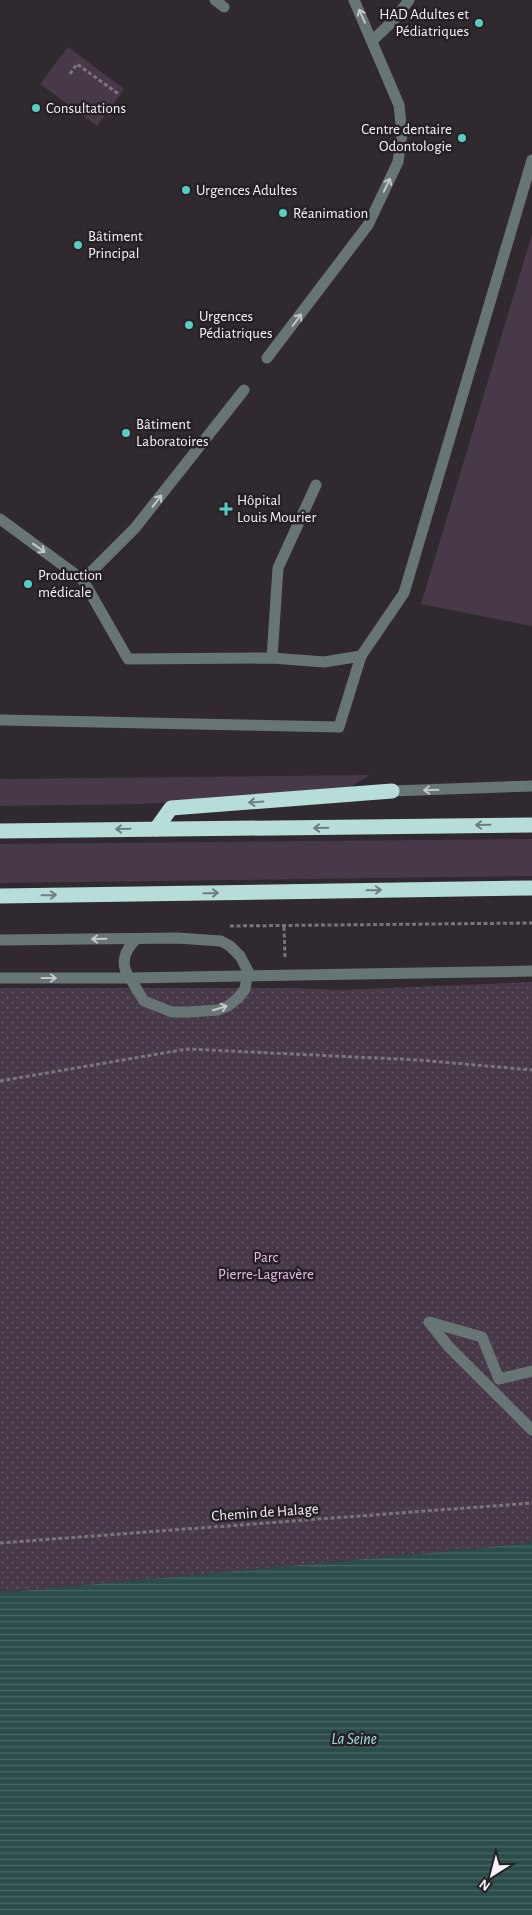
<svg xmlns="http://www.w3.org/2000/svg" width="532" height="1915" font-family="'Alegreya Sans',sans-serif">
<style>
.green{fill:#483948}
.park{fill:url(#park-dots)}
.water{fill:url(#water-rules)}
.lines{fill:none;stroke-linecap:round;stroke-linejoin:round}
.path{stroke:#7a747a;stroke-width:3;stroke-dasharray:4 2.5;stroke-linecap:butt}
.service{stroke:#677674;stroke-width:11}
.motorway{stroke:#b7ddd8;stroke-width:15}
.oneway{stroke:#c4c7c8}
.oneway2{stroke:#6e7e7f}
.poi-dot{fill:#56cec4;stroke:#262026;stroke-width:2}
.labels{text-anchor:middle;stroke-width:5;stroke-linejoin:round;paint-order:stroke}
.poi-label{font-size:15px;fill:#f6f2f6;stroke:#262026;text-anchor:start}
.park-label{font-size:15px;fill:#e8bfe7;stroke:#262026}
.street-label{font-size:15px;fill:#f6f2f6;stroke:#262026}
.water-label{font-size:16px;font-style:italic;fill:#9ee3dc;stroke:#262026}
</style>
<defs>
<pattern id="park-dots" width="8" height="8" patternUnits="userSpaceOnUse" patternTransform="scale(1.25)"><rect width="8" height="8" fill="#483948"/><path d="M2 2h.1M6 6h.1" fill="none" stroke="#635663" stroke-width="1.8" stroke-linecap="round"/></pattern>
<pattern id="water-rules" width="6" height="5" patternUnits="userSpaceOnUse" patternTransform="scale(1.25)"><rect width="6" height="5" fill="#2b4d4a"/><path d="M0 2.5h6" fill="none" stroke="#4a6765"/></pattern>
</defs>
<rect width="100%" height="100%" fill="#302930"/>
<!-- green -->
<g class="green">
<path d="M 68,47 L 124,89 L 97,126 L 40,84 Z"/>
<path d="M 532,234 L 532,626 L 421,604 Z"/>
<path d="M 370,775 L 345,790 L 142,804 L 0,806 L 0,779 Z"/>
<path d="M 532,839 L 532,876 L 0,883 L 0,844 Z"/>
</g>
<!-- park -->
<path class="park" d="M 532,982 L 532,1542 L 471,1549 L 0,1593 L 0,988 L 293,988 L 341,990 Z"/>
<!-- water -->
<path class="water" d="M 532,1542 L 532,1915 L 0,1915 L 0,1593 L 471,1549 Z"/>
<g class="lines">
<!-- path -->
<g class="path">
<path d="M 70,74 L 77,64 L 120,95"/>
<path d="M 230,926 L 532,923"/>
<path d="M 284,927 L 285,958"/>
<path d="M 0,1081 L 187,1049 L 419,1060 L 532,1070"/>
<path d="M 0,1543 L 532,1503"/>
</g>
<!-- service -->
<g class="service">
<path d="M 215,0 L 224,7"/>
<path d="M 373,40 L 395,19 L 409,0"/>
<path d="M 267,358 L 368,225 L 398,162 L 402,134 L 399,105 L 354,0"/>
<path d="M 0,519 L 83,580 L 135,528 L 244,390"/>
<path d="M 83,580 L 128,659 L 272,658 L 324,662 L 361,656 L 404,593 L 532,160"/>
<path d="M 272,658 L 278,568 L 316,485"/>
<path d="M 1,720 L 339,727 L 361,656"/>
<path d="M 392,791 L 532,786"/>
<path d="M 136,939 C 125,950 119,964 130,978 L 532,971"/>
<path d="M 0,940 L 177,938 L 221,941 L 230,946 L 240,956 L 248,971 L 245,989 L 238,998 L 228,1006 L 218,1010 L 188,1012 L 172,1012 L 144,1001 L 130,978 L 0,978"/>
<path d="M 532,1371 L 499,1379 L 482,1337 L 429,1322 L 449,1347 L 532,1430"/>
</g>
<!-- motorway -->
<g class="motorway">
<path d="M 156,829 L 171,808 L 392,791"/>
<path d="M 0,831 L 532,825"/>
<path d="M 0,896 L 532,888"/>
</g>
</g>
<!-- one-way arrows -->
<defs><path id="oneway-shaft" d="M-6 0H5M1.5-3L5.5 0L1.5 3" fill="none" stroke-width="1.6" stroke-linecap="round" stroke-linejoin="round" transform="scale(1.25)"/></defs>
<g class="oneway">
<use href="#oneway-shaft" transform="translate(362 16) rotate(-114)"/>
<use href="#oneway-shaft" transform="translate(387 185) rotate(-64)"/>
<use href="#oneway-shaft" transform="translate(297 320) rotate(-53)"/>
<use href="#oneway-shaft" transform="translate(157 501) rotate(-52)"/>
<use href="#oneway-shaft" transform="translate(39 548) rotate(36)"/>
<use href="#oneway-shaft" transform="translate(431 790) rotate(178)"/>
<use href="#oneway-shaft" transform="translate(99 939) rotate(179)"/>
<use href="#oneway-shaft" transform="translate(49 978)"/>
<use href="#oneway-shaft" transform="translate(220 1008) rotate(-17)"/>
</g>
<g class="oneway2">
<use href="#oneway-shaft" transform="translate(256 802) rotate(176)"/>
<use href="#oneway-shaft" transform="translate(483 825) rotate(179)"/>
<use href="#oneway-shaft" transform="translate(321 828) rotate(179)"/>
<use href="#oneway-shaft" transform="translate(123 829) rotate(179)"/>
<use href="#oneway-shaft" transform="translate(374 890) rotate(-1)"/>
<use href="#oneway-shaft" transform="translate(211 893) rotate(-1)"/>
<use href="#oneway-shaft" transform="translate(49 895) rotate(-1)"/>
</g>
<!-- markers -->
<g class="poi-dot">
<circle cx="479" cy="23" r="5"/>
<circle cx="36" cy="108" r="5"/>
<circle cx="462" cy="138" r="5"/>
<circle cx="186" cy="190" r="5"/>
<circle cx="283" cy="213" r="5"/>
<circle cx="78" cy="245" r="5"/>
<circle cx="189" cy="325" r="5"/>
<circle cx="126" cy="433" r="5"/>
<path d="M223.5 501.5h5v5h5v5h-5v5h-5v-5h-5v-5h5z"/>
<circle cx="28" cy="584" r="5"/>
</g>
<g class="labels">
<!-- poi labels -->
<g class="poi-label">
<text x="469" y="19" text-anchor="end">HAD Adultes et<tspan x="469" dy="17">Pédiatriques</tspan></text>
<text x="46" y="113">Consultations</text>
<text x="452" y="134" text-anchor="end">Centre dentaire<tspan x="452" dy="17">Odontologie</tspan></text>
<text x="196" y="195">Urgences Adultes</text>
<text x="293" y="218">Réanimation</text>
<text x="88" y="241">Bâtiment<tspan x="88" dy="17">Principal</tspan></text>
<text x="199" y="321">Urgences<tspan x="199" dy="17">Pédiatriques</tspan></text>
<text x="136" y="429">Bâtiment<tspan x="136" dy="17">Laboratoires</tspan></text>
<text x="237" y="505">Hôpital<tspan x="237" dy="17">Louis Mourier</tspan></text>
<text x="38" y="580">Production<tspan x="38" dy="17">médicale</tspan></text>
</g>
<!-- park labels -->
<g class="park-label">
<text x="266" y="1262">Parc<tspan x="266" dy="17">Pierre-Lagravère</tspan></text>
</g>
<!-- street labels -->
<g class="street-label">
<text transform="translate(265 1512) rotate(-4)" y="5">Chemin de Halage</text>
</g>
<!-- water labels -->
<g class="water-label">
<text x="354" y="1744">La Seine</text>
</g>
</g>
<!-- north arrow -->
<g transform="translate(492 1875) rotate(216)" stroke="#262026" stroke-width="4" paint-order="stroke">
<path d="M0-4L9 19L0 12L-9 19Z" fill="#f6f2f6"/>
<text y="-8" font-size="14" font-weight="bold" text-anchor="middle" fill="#f6f2f6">N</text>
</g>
</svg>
